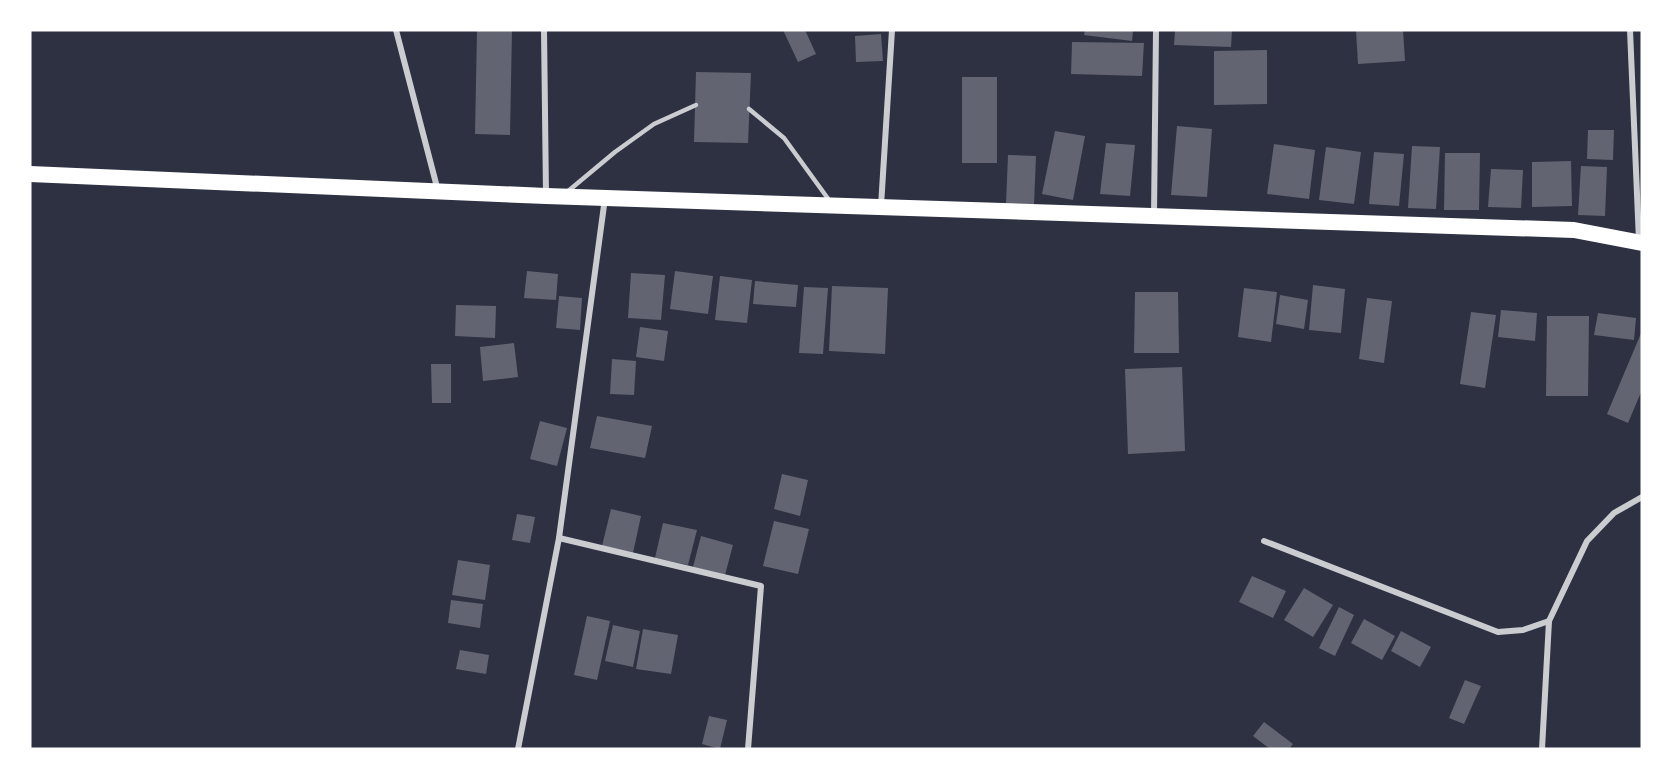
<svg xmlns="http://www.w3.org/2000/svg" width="1672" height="779" font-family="Manrope,sans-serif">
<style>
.building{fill:#626471}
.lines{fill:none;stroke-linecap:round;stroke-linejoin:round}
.service{stroke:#caccd0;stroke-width:4.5}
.minor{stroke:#caccd0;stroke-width:6}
.trunk{stroke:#fff;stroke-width:16}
</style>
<rect width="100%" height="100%" fill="#2d3142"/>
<!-- building -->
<g class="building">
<path d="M 477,30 L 512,30 L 510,135 L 475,134 Z"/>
<path d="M 783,30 L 805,30 L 816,54 L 798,62 Z"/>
<path d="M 1085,30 L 1133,30 L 1132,41 L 1084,35 Z"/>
<path d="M 1175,30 L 1232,30 L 1231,47 L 1174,45 Z"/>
<path d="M 1356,30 L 1403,30 L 1405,61 L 1358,64 Z"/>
<path d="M 881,34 L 883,61 L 856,62 L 855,36 Z"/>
<path d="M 1072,42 L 1144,43 L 1142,76 L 1071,74 Z"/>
<path d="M 1267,50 L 1267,104 L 1214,105 L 1214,51 Z"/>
<path d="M 696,72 L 751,73 L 748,143 L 694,142 Z"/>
<rect x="962" y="77" width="35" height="86"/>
<path d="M 1177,126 L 1212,129 L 1207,197 L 1171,195 Z"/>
<path d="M 1588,130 L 1614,130 L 1613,160 L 1587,159 Z"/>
<path d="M 1055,131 L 1085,136 L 1073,200 L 1042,194 Z"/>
<path d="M 1106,143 L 1135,145 L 1130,196 L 1100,194 Z"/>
<path d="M 1274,144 L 1315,150 L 1309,199 L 1267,194 Z"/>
<path d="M 1412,146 L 1440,147 L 1436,209 L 1408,208 Z"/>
<path d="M 1326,147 L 1361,152 L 1354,204 L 1319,200 Z"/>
<path d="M 1374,152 L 1404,154 L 1399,206 L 1369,204 Z"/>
<path d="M 1445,153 L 1480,153 L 1479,210 L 1444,210 Z"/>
<path d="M 1008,155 L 1036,156 L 1034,205 L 1006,204 Z"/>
<path d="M 1571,161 L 1572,206 L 1532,207 L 1532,162 Z"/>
<path d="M 1581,166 L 1607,167 L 1605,216 L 1578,215 Z"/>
<path d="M 1491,169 L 1523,170 L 1521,208 L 1488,207 Z"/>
<path d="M 527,271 L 558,274 L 556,300 L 524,298 Z"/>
<path d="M 675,271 L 713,276 L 708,314 L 670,309 Z"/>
<path d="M 631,273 L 665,275 L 661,320 L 628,318 Z"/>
<path d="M 720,276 L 752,280 L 747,323 L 715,320 Z"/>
<path d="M 755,281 L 798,285 L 796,307 L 753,304 Z"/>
<path d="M 1313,285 L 1345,289 L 1341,333 L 1309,330 Z"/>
<path d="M 832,286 L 888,288 L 885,354 L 829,351 Z"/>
<path d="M 804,287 L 828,288 L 823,354 L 799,353 Z"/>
<path d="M 1244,288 L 1277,292 L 1271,342 L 1238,337 Z"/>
<path d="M 1135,292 L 1178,292 L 1179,353 L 1134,353 Z"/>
<path d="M 1280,295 L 1308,300 L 1304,329 L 1276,324 Z"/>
<path d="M 559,296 L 582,298 L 580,330 L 556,328 Z"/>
<path d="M 1367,298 L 1392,301 L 1384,363 L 1359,359 Z"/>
<path d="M 456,305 L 496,306 L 495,338 L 455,336 Z"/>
<path d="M 1501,310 L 1537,313 L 1535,341 L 1498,337 Z"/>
<path d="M 1471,312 L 1496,315 L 1485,388 L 1460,384 Z"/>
<path d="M 1598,313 L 1636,318 L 1634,340 L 1594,335 Z"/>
<path d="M 1547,316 L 1589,316 L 1588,396 L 1546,396 Z"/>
<path d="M 640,327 L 668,331 L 664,361 L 636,357 Z"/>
<path d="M 1642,331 L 1642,390 L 1628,423 L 1607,414 Z"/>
<path d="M 514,343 L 518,377 L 483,381 L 480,347 Z"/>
<path d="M 612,359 L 636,361 L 634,395 L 610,394 Z"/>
<path d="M 431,364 L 451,364 L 451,403 L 432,403 Z"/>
<path d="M 1182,367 L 1185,451 L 1128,454 L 1125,369 Z"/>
<path d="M 597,416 L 652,426 L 645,458 L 590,448 Z"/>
<path d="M 540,421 L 567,428 L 557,466 L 530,459 Z"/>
<path d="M 782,474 L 808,480 L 800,516 L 774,509 Z"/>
<path d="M 611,509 L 641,516 L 633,553 L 602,546 Z"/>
<path d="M 517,514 L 535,517 L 530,543 L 512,540 Z"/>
<path d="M 774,521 L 809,529 L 798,574 L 763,566 Z"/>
<path d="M 663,523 L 697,530 L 688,565 L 655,558 Z"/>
<path d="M 701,536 L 733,545 L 725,575 L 693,567 Z"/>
<path d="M 458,560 L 490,565 L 485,600 L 452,595 Z"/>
<path d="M 1252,576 L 1286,591 L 1273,618 L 1239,602 Z"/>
<path d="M 1304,588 L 1333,605 L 1313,637 L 1284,620 Z"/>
<path d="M 451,600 L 483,604 L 480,628 L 448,623 Z"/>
<path d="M 1339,607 L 1354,615 L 1335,656 L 1319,648 Z"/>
<path d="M 587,616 L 610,621 L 597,680 L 574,675 Z"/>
<path d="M 1364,619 L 1395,636 L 1382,660 L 1351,643 Z"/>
<path d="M 613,625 L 640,631 L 633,667 L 605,661 Z"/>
<path d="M 643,629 L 678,635 L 671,674 L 636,669 Z"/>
<path d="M 1401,631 L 1431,647 L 1420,667 L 1391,651 Z"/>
<path d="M 460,650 L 489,655 L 486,674 L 456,669 Z"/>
<path d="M 1465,680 L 1481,686 L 1464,724 L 1449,718 Z"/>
<path d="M 709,716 L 727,720 L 720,749 L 702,744 Z"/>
<path d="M 1264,722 L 1293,744 L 1289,749 L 1270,749 L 1253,736 Z"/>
</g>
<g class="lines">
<!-- service -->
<g class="service">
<path d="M 749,109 L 784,138 L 829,200"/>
<path d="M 567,192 L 615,152 L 654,124 L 696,105"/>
</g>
<!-- minor -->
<g class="minor">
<path d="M 396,30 L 438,191"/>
<path d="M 544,30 L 546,195"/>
<path d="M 1630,30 L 1639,241"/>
<path d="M 881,206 L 892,30"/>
<path d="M 1154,215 L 1156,30"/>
<path d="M 559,538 L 761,586 L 748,749"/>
<path d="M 1264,541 L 1498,632 L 1523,630 L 1549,621"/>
<path d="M 518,749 L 559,538 L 605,198"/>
<path d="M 1542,749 L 1549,621 L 1587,541 L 1614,513 L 1642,497"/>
</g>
<!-- trunk -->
<path class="trunk" d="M 30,174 L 546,196 L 1574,230 L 1642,243"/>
</g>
<!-- border -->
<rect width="1672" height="779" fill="none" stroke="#ffffff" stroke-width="63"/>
</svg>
